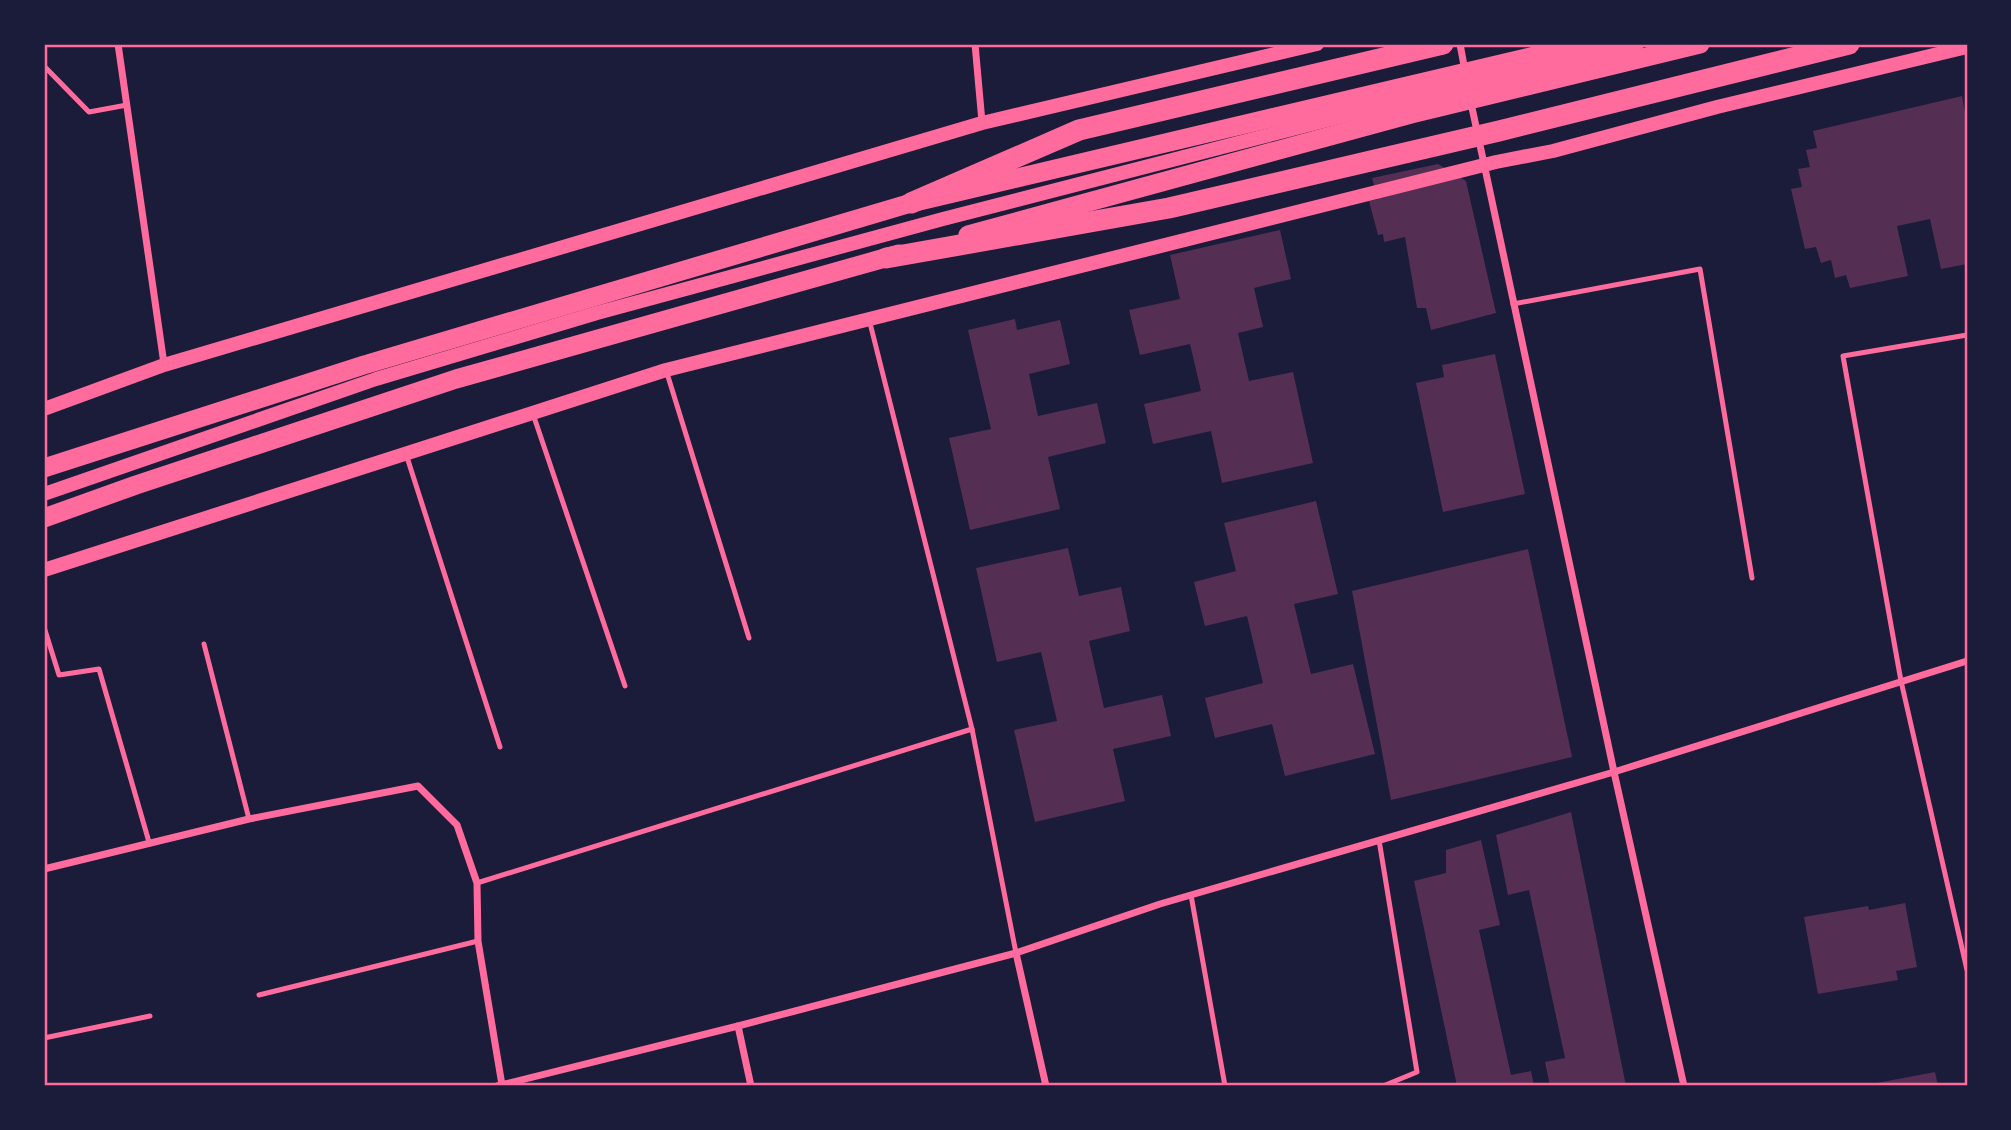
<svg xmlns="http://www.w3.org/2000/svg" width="2011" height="1130" font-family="'Titillium Web',sans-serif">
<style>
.building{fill:#542f53}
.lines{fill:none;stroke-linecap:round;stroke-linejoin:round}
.service{stroke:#ff6b9d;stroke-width:5}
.minor{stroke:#ff6b9d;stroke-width:7}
.secondary{stroke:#ff6b9d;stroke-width:14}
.trunk{stroke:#ff6b9d;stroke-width:19}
.motorway{stroke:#ff6b9d;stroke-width:21}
.neatline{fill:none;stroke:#ff6b9d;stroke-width:2.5}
</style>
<rect width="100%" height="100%" fill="#1b1b3a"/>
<!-- building -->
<g class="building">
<path d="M 1962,96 L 1965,113 L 1967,113 L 1967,264 L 1941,269 L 1930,219 L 1897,226 L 1908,276 L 1850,288 L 1846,275 L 1835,278 L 1831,260 L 1821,263 L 1816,247 L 1805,249 L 1791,189 L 1802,187 L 1798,169 L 1810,167 L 1806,150 L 1817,148 L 1813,131 Z"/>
<path d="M 1438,164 L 1466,181 L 1496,313 L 1431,330 L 1426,308 L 1417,308 L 1405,237 L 1384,242 L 1383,234 L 1378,235 L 1369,201 L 1378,199 L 1372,178 Z"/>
<path d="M 1280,230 L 1291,279 L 1254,288 L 1263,327 L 1238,333 L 1249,381 L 1293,372 L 1313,463 L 1222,483 L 1211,431 L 1153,444 L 1144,404 L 1201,391 L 1190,344 L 1140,355 L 1129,310 L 1180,299 L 1170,255 Z"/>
<path d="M 1015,319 L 1017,330 L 1060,320 L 1070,364 L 1029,374 L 1038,416 L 1097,403 L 1106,443 L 1048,457 L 1060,509 L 970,530 L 949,438 L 991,429 L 968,330 Z"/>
<path d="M 1495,354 L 1525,494 L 1443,512 L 1416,383 L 1444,377 L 1442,365 Z"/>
<path d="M 1316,501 L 1338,594 L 1294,604 L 1311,674 L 1353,664 L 1375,754 L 1285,776 L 1272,724 L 1215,738 L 1205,698 L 1263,683 L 1247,616 L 1205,626 L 1194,582 L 1236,571 L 1224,523 Z"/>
<path d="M 1068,548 L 1079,596 L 1121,587 L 1130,631 L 1089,641 L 1104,708 L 1162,695 L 1171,736 L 1113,749 L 1125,801 L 1035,822 L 1014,730 L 1057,721 L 1041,652 L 997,662 L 976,568 Z"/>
<path d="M 1528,549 L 1572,757 L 1391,800 L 1352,591 Z"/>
<path d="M 1571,812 L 1626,1086 L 1550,1086 L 1545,1062 L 1565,1058 L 1529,890 L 1508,895 L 1496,835 Z"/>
<path d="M 1481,840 L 1500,925 L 1479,930 L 1511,1075 L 1531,1071 L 1534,1086 L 1457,1086 L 1414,881 L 1446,873 L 1446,850 Z"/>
<path d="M 1905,903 L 1917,967 L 1896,971 L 1898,980 L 1818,994 L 1804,917 L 1868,906 L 1869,910 Z"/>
<path d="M 1935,1072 L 1938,1086 L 1866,1086 L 1866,1085 Z"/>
</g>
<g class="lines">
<!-- service -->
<g class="service">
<path d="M 44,66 L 89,112 L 127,105"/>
<path d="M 1513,304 L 1700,269 L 1752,578"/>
<path d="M 869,319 L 972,729 L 1016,953"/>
<path d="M 1967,335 L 1843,356 L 1901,681 L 1967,970"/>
<path d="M 666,370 L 749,638"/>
<path d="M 533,414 L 625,686"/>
<path d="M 406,454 L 500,747"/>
<path d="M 44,627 L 59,675 L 99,669 L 149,842"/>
<path d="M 204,644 L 249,819"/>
<path d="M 1379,840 L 1417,1072 L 1383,1086"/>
<path d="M 477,883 L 972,729"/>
<path d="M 1191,895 L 1225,1086"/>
<path d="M 259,995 L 478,941"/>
<path d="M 44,1038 L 150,1016"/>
</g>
<!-- minor -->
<g class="minor">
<path d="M 118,44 L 164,364"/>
<path d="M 975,44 L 982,122"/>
<path d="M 1460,44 L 1465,71"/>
<path d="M 1471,103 L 1614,772 L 1684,1086"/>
<path d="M 44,869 L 249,819 L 418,786 L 457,825 L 477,883 L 478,941 L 502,1085"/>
<path d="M 1016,953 L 1046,1086"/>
<path d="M 738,1026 L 751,1086"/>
<path d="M 497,1086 L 738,1026 L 1016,953 L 1160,904 L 1614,772 L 1967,661"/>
</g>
<!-- secondary -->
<g class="secondary">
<path d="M 44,409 L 164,365 L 982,123 L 1317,44"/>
<path d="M 44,494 L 376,379 L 597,313 L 943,219 L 1467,84 L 1637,44"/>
<path d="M 44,570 L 666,370 L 1496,162 L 1553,151 L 1717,107 L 1967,47"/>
</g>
<!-- trunk -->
<g class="trunk">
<path d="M 968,235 L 1411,114 L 1700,44"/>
<path d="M 44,468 L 364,365 L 911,203 L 1585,44"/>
<path d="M 44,518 L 136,485 L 456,379 L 899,254"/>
</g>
<!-- motorway -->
<g class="motorway">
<path d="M 911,203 L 1079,130 L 1443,44"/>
<path d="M 886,258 L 1169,208 L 1499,131 L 1849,44"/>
</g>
</g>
<!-- border -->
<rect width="2011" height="1130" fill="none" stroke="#1b1b3a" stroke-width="91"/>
<rect x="46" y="46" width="1920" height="1038" class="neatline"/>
</svg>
